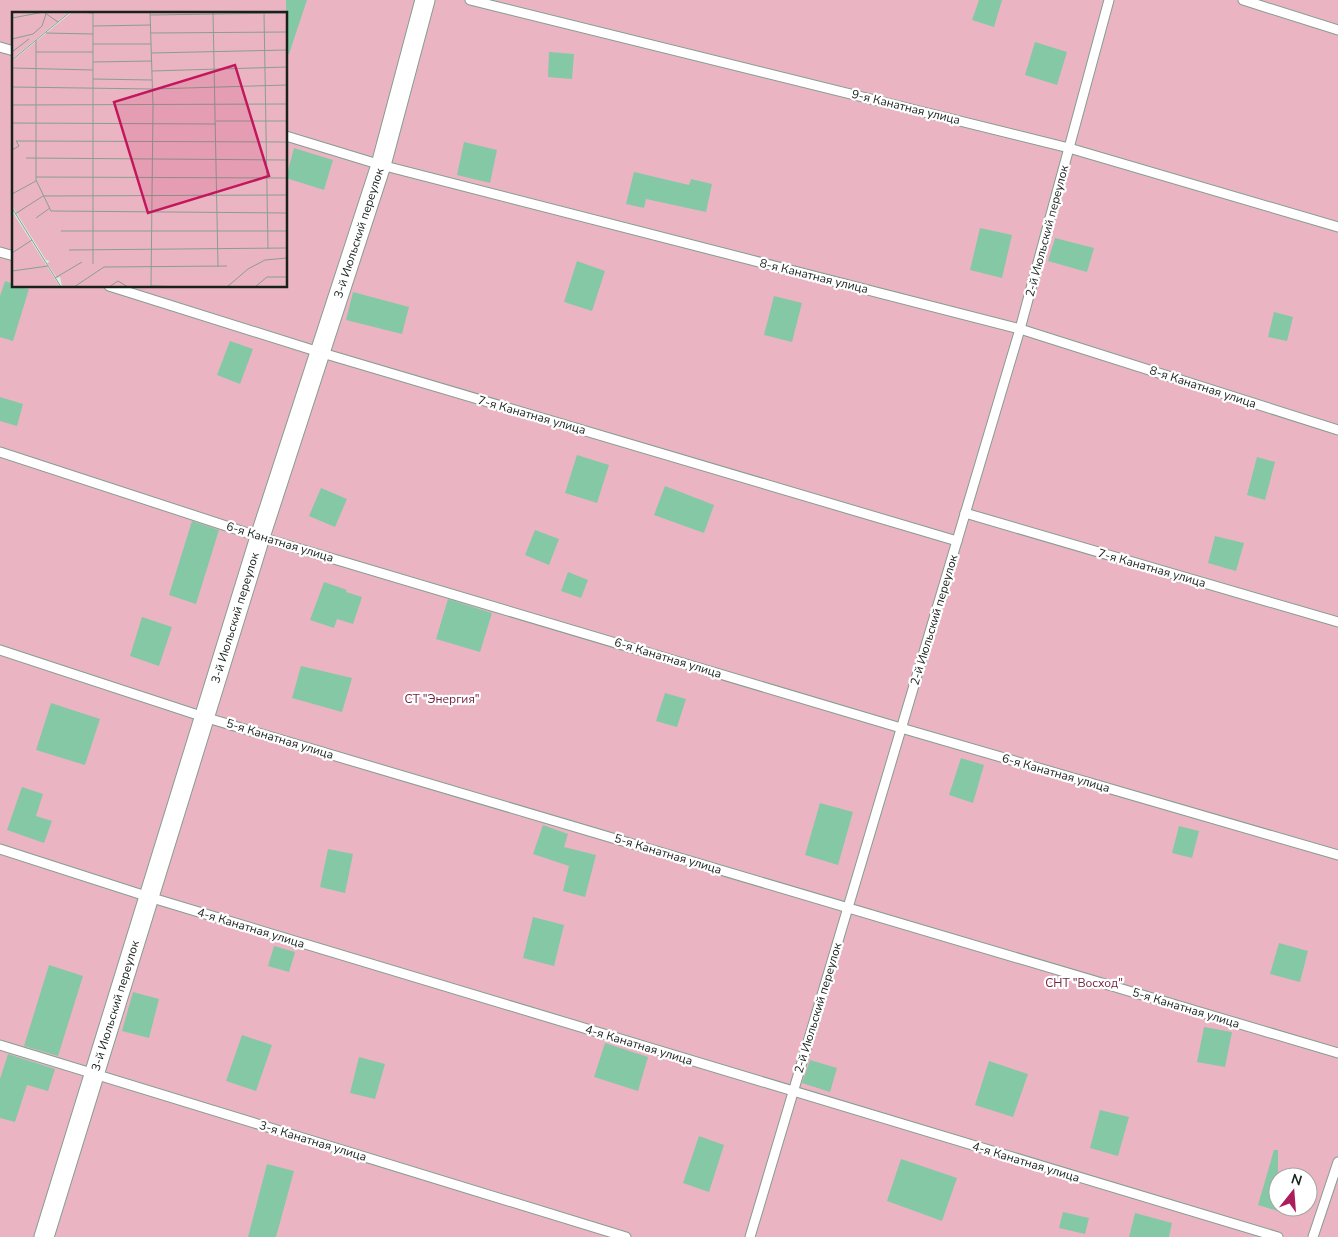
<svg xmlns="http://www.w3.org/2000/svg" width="1338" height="1237" font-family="'Nunito Sans',sans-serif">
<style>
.green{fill:#ebb4c3;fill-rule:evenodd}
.building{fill:#85c8a6}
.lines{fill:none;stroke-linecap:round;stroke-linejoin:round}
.service-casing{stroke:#869d91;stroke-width:11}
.minor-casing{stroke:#869d91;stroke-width:21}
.service{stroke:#fff;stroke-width:9}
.minor{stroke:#fff;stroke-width:19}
.labels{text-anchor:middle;stroke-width:4.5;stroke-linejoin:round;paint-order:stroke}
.street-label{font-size:12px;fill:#18211c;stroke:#fff}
.park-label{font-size:12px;fill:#712340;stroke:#fff}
.inset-road{fill:none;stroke:#8b9d93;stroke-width:1}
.view{fill:#c2185b;fill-opacity:0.15;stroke:#c2185b;stroke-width:2.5}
.inset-edge{fill:none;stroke:#18211c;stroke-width:2.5}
</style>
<rect width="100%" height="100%" fill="#d7f0e2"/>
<!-- green -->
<path class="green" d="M 0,0 L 1338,0 L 1338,1237 L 0,1237 ZM 14,14 L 286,14 L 286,286 L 14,286 ZM 1278,1177 L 1308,1177 L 1308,1207 L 1278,1207 Z"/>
<!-- building -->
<g class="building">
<path d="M 286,0 L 307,0 L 289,54 L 286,54 Z"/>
<path d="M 979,0 L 1002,0 L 994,27 L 972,20 Z"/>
<path d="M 1035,42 L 1067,52 L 1057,85 L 1025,75 Z"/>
<path d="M 549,52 L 574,54 L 572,79 L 548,77 Z"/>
<path d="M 464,142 L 497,150 L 490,183 L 457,175 Z"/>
<path d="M 294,148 L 333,160 L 324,190 L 286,178 Z"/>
<path d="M 634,172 L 689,185 L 691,179 L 712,184 L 706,212 L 646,199 L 644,208 L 626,204 Z"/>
<path d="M 980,228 L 1012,235 L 1002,278 L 970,270 Z"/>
<path d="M 1055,238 L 1094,248 L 1087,272 L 1048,261 Z"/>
<path d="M 577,261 L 605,271 L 592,311 L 564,302 Z"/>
<path d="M 5,281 L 14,284 L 14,286 L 29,289 L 13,341 L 0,337 L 0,296 Z"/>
<path d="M 353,292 L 409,307 L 402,334 L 346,320 Z"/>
<path d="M 774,296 L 802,303 L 792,342 L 764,335 Z"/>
<path d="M 1274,312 L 1293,317 L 1287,341 L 1268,337 Z"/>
<path d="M 230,341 L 253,349 L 240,384 L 217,375 Z"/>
<path d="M 0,397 L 23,404 L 17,426 L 0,421 Z"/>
<path d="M 577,455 L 609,465 L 597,503 L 565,493 Z"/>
<path d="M 1257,457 L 1275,462 L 1265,500 L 1247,495 Z"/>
<path d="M 665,486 L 714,505 L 704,533 L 654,515 Z"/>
<path d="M 321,488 L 347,499 L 335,527 L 309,516 Z"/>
<path d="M 192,521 L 219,530 L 196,604 L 169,595 Z"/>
<path d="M 535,530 L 559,539 L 549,565 L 525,555 Z"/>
<path d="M 1215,536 L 1244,543 L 1236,571 L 1208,563 Z"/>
<path d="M 568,572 L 588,580 L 581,598 L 561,591 Z"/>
<path d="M 324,582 L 347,590 L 346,592 L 362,597 L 353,624 L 337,619 L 334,628 L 310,620 Z"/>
<path d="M 448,599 L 492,613 L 480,652 L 436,639 Z"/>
<path d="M 142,617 L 172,627 L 159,666 L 130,656 Z"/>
<path d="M 301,666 L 352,678 L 342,712 L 292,698 Z"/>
<path d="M 665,693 L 686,699 L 677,727 L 656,721 Z"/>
<path d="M 51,703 L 100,719 L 85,765 L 36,750 Z"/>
<path d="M 961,758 L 984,765 L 973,803 L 949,795 Z"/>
<path d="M 22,787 L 43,794 L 36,816 L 52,821 L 44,843 L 7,830 Z"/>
<path d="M 820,803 L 853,812 L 838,865 L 805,855 Z"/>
<path d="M 543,825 L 568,834 L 564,847 L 596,855 L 585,897 L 563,891 L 569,866 L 533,854 Z"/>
<path d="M 1179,826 L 1199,831 L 1192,858 L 1172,853 Z"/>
<path d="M 328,849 L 353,854 L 345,893 L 320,887 Z"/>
<path d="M 533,917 L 564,925 L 554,966 L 523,958 Z"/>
<path d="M 1279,943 L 1308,951 L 1300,982 L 1270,974 Z"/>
<path d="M 274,946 L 295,952 L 289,972 L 268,966 Z"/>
<path d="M 49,965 L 83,976 L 58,1056 L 24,1046 Z"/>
<path d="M 133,992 L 159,999 L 149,1038 L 122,1031 Z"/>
<path d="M 1204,1027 L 1232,1032 L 1225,1067 L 1197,1062 Z"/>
<path d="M 242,1035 L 272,1045 L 256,1091 L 226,1081 Z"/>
<path d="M 605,1043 L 648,1057 L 638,1091 L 594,1077 Z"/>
<path d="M 8,1054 L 55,1069 L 48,1091 L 27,1085 L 15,1122 L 0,1118 L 0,1079 Z"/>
<path d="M 359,1057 L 385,1064 L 375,1099 L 350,1093 Z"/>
<path d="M 810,1060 L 837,1068 L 830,1092 L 802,1083 Z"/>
<path d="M 989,1061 L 1028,1074 L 1013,1117 L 975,1105 Z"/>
<path d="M 1100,1110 L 1129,1117 L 1118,1156 L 1090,1148 Z"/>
<path d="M 699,1136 L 724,1145 L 709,1192 L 683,1183 Z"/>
<path d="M 1274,1150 L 1278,1150 L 1278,1211 L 1258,1205 Z"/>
<path d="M 901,1159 L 957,1178 L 942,1221 L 887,1201 Z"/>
<path d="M 267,1164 L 294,1171 L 276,1237 L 248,1237 Z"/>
<path d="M 1063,1212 L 1089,1218 L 1085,1234 L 1059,1228 Z"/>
<path d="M 1135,1213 L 1172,1223 L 1169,1237 L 1129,1237 Z"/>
</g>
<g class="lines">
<defs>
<g id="service">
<path d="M 470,0 L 1069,148 L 1338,227"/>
<path d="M 1243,0 L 1338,30"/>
<path d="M 0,47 L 14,51"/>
<path d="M 286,136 L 381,165 L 1020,329 L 1338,430"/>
<path d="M 0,252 L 14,256"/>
<path d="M 109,286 L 319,352 L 957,541"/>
<path d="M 0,452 L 260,537 L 901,728 L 1338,855"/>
<path d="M 965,513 L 1338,622"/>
<path d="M 0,650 L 204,717 L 1338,1053"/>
<path d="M 0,849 L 149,897 L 1278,1237"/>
<path d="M 0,1045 L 626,1237"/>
<path d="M 750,1237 L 1020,329 L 1109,0"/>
<path d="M 1313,1237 L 1338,1162"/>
</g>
<g id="minor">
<path id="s1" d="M 44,1237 L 260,537 L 381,165 L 425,0"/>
</g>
</defs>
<!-- service casing -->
<use href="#service" class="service-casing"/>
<!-- minor casing -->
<use href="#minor" class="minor-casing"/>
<!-- service -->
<use href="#service" class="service"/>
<!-- minor -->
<use href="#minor" class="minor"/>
</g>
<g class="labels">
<!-- street labels -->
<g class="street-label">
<text transform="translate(906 107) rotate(14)" y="4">9-я Канатная улица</text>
<text transform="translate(1047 231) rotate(-75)" y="4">2-й Июльский переулок</text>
<text dy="4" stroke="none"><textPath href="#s1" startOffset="1052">3-й Июльский переулок</textPath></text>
<text transform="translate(814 276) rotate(14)" y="4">8-я Канатная улица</text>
<text transform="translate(1203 387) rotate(18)" y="4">8-я Канатная улица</text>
<text transform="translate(532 415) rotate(16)" y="4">7-я Канатная улица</text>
<text transform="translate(280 542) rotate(17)" y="4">6-я Канатная улица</text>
<text transform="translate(1152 568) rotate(16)" y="4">7-я Канатная улица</text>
<text dy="4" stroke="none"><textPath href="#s1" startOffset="648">3-й Июльский переулок</textPath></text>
<text transform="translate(934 620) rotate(-73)" y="4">2-й Июльский переулок</text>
<text transform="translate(668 658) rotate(17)" y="4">6-я Канатная улица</text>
<text transform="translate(280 739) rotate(17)" y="4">5-я Канатная улица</text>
<text transform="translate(1056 773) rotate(16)" y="4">6-я Канатная улица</text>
<text transform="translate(668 854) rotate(17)" y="4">5-я Канатная улица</text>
<text transform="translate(251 928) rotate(17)" y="4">4-я Канатная улица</text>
<text dy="4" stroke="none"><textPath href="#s1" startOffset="242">3-й Июльский переулок</textPath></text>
<text transform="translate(818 1008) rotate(-73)" y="4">2-й Июльский переулок</text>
<text transform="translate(1186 1008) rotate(17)" y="4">5-я Канатная улица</text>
<text transform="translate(639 1045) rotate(17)" y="4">4-я Канатная улица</text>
<text transform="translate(313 1141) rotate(17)" y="4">3-я Канатная улица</text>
<text transform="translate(1026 1162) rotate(17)" y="4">4-я Канатная улица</text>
</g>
<!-- park labels -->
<g class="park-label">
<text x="442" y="703">СТ "Энергия"</text>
<text x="1084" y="987">СНТ "Восход"</text>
</g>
</g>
<!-- overview -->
<g transform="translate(12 12)">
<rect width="275" height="275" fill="#d7f0e2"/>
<path d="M 0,0 L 57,0 L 0,47 ZM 60,0 L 275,0 L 275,275 L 50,275 L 48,265 L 45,266 L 35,251 L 38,249 L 34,248 L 0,194 L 0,49 ZM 0,199 L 48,275 L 0,275 Z" fill="#ebb4c3"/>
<path class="inset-road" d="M 66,0 L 81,1M 81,0 L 81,252M 138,0 L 141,94 L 139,275M 201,0 L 206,255M 252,0 L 256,237M 33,1 L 46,10M 138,3 L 275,1M 0,6 L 32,0M 81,14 L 139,13M 34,21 L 81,22M 139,21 L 275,20M 0,27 L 21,22 L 30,14 L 34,2M 24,28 L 24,168 L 39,199 L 275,201M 81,32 L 139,32M 0,40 L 17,27M 24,40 L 81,40M 139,41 L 275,38M 0,48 L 58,0M 81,50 L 140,49M 0,56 L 81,58M 140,59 L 275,55M 81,67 L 140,68M 0,75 L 141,77 L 275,73M 0,93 L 275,92M 204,109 L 275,109M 0,111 L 204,112M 0,138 L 7,134 L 4,129 L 275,130M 14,146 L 275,148M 24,165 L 275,166M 0,182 L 24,169M 0,196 L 49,275M 3,202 L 31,184 L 275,183M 24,206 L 38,196M 49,219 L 275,219M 57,238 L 275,236M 0,241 L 20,228M 0,259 L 36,254M 43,266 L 70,250M 139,274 L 180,275M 62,275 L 92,255 L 215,254M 97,275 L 106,269 L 116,275M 215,275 L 236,257 L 253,248 L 275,246M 243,275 L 255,265 L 275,265"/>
<path class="view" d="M 223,53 L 257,164 L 136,201 L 102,90 Z"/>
<rect width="275" height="275" class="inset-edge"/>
</g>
<!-- north arrow -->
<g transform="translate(1293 1192) rotate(17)"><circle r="24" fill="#ffffff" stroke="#a3a6a4"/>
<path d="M0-4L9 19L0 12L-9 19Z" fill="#ab1d5b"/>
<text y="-8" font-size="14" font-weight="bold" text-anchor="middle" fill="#18211c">N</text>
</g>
</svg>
